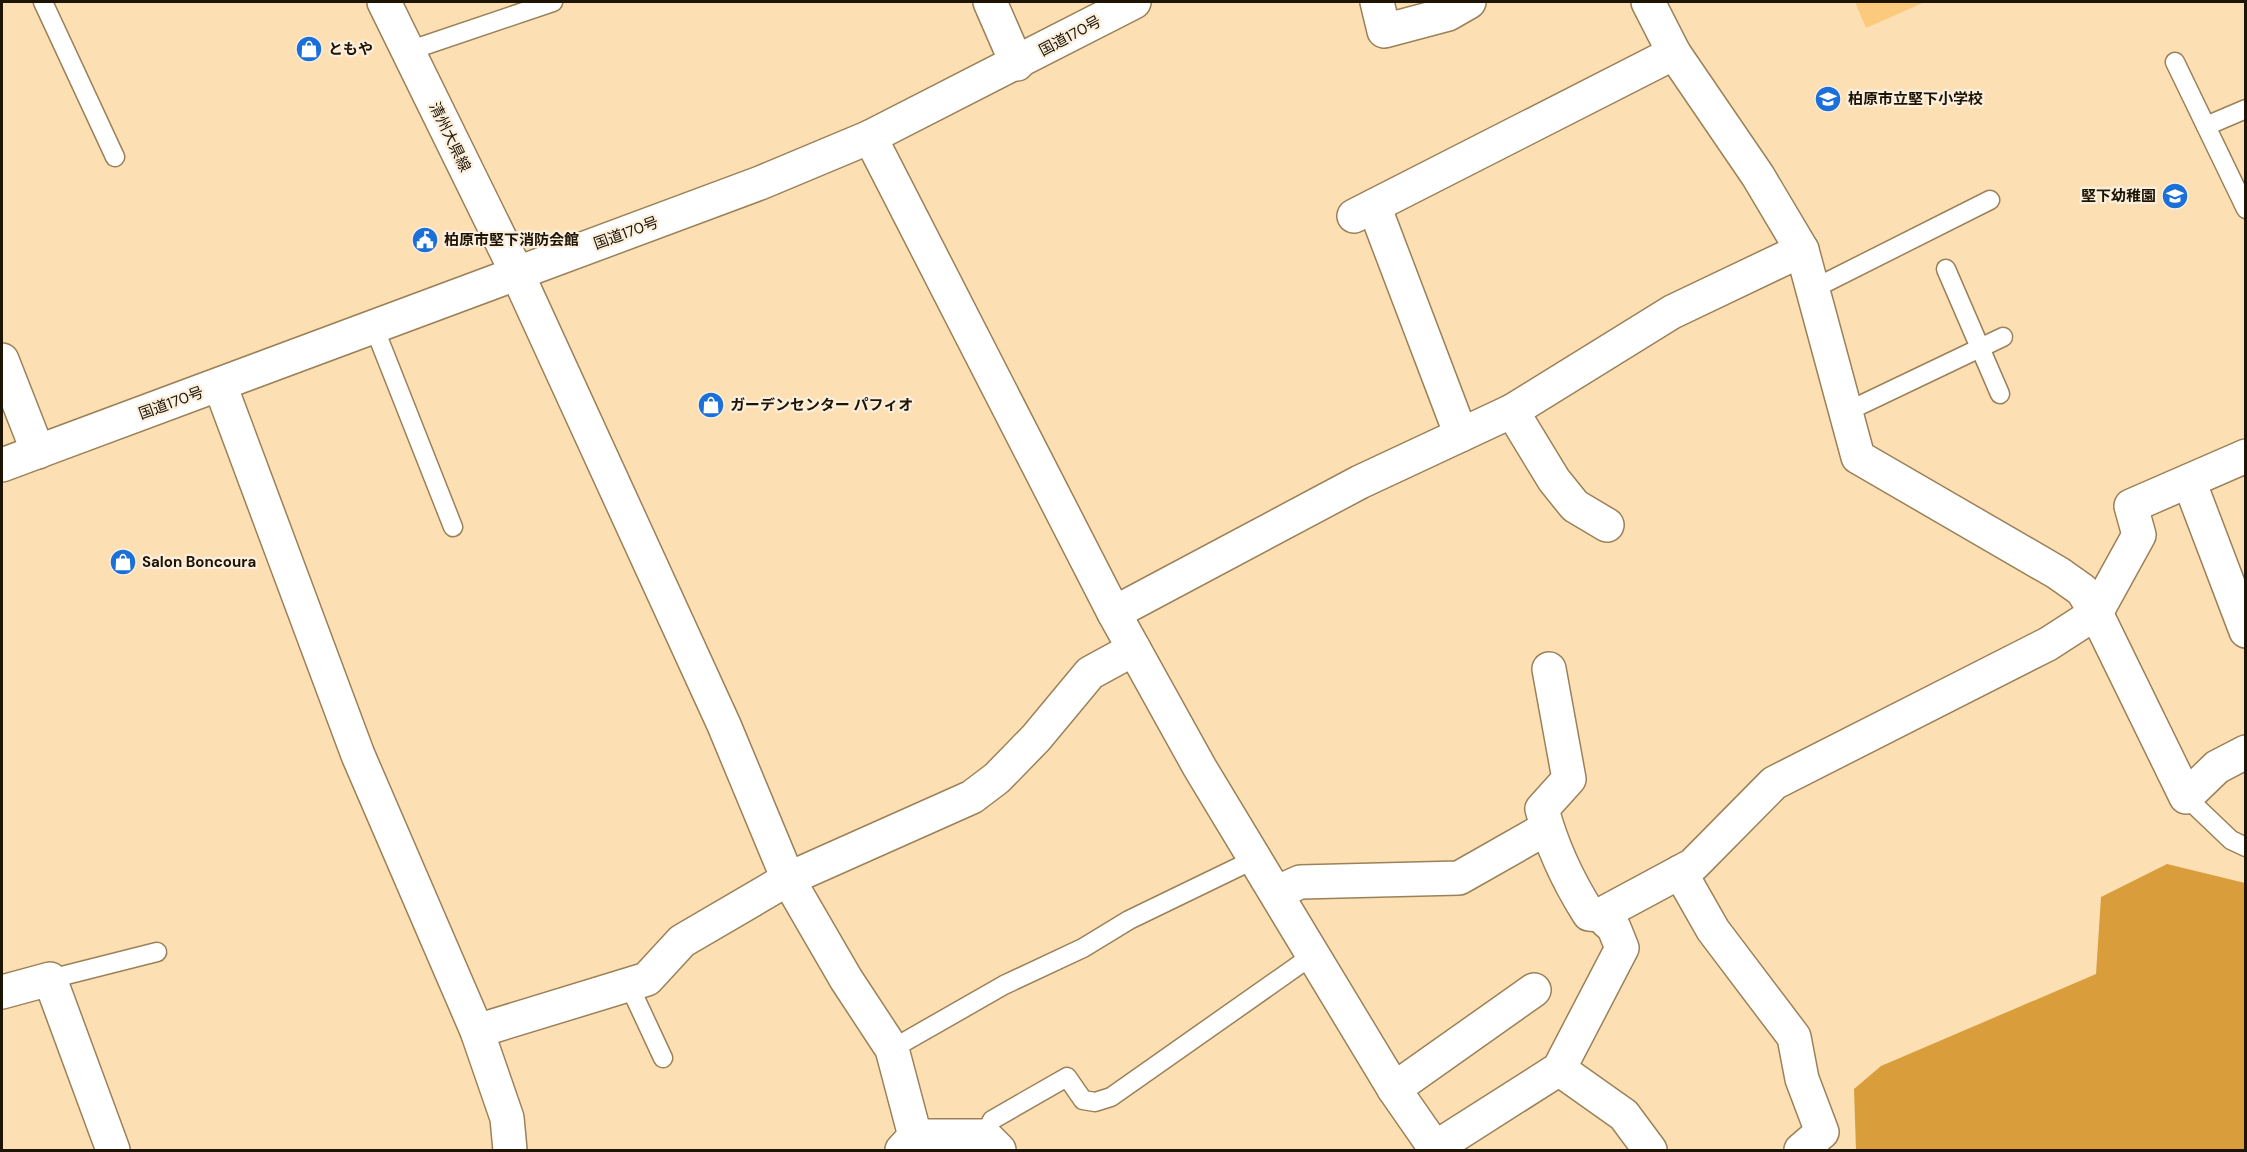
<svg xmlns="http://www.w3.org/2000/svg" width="2247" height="1152" font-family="'DM Sans','Noto Sans JP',sans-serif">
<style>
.green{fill:#fcca7d}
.forest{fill:#d99e3b}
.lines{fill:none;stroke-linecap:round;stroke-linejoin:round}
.lane-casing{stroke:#9b8158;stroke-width:21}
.street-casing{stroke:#9b8158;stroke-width:36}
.secondary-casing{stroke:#9b8158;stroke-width:36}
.highway-casing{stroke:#9b8158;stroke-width:36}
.lane{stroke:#fff;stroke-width:18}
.street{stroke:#fff;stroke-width:33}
.secondary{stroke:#fff;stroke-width:33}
.highway{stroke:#fff;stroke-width:33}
.labels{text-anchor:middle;stroke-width:4.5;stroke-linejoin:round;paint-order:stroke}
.street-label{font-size:15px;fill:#1e1404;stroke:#fbefde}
.poi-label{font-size:15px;font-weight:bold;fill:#1e1404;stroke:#fbefde;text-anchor:start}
</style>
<rect width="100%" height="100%" fill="#fddfb4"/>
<!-- green -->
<path class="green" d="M 1855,2 L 1925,2 L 1866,28 Z"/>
<!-- forest -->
<path class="forest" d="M 2167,864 L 2245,883 L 2245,1150 L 1856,1150 L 1854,1089 L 1881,1066 L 2096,974 L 2101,897 Z"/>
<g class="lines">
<defs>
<g id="lane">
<path d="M 43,2 L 115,157"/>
<path d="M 408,51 L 553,2"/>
<path d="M 2175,62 L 2246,209"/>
<path d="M 2206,126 L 2246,109"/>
<path d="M 1946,269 L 2000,394"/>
<path d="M 1813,289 L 1990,200"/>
<path d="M 374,327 L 453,527"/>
<path d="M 1846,412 L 2003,337"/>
<path d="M 2186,797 L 2231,840 L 2246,847"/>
<path d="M 50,979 L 157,952"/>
<path d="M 629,985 L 663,1058"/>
<path d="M 892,1049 L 1004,985 L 1083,948 L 1129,920 L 1255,859"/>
<path d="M 985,1136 L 992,1120 L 1067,1077 L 1083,1100 L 1095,1102 L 1111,1097 L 1313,955"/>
</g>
<g id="street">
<path d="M 990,2 L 1017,64"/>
<path d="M 1377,2 L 1384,31 L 1448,14 L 1469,2"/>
<path d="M 1648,2 L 1674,53 L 1758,176 L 1802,250 L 1858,457 L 2058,573 L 2082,590 L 2096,613 L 2186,797 L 2217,767 L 2246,752"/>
<path d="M 870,137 L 1114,613 L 1200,768 L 1394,1089 L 1435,1148 L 1434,1150"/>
<path d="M 1374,206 L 1461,435"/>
<path d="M 1354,216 L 1674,53"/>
<path d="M 517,273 L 724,725 L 788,879 L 846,979 L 892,1049 L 915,1136"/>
<path d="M 2,360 L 38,452"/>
<path d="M 220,385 L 358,755 L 477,1031 L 507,1118 L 510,1150"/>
<path d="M 1512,411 L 1554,480 L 1575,506 L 1607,525"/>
<path d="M 2189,481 L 2246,631"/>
<path d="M 1114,613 L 1360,482 L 1512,411 L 1672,312 L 1802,250"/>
<path d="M 1680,872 L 1713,930 L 1794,1037 L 1802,1079 L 1822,1132 L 1801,1150"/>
<path d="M 1276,893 L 1300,882 L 1459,878 L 1547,828"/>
<path d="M 1600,915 L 1693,865 L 1774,783 L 2048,644 L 2096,613 L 2139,535 L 2131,506 L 2246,456"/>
<path d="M 2,992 L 50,979 L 113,1150"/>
<path d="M 477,1031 L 647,979 L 682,941 L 788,879 L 972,797 L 997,778 L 1036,738 L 1090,673 L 1134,649"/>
<path d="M 1559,1069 L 1624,1115 L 1650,1150"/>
<path d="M 1394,1089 L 1534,990"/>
<path d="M 902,1150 L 915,1136 L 985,1136 L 999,1150"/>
<path d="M 1437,1150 L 1435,1148 L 1559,1069 L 1622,948 L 1614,928 L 1600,915 L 1589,914 C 1568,881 1552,847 1542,809 L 1569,779 L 1549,669"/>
</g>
<path id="secondary" d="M 384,2 L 517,273"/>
<path id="highway" d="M 2,465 L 760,183 L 870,137 L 1134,2"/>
</defs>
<!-- lane casing -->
<use href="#lane" class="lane-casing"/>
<!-- street casing -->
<use href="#street" class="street-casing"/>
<!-- secondary casing -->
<use href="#secondary" class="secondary-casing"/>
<!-- highway casing -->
<use href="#highway" class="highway-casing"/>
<!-- lane -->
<use href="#lane" class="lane"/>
<!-- street -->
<use href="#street" class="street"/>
<!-- secondary -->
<use href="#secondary" class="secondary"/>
<!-- highway -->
<use href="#highway" class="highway"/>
</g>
<!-- icons -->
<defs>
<symbol id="shop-disc" viewBox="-11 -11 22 22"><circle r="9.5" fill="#1a6fd9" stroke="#fbefde"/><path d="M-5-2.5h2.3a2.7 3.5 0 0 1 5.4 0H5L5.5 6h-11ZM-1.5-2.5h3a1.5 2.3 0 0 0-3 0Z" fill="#fff"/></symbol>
<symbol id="school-disc" viewBox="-11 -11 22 22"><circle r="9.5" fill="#1a6fd9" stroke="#fbefde"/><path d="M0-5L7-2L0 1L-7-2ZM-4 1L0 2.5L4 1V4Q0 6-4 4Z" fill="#fff"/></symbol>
<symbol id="civic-disc" viewBox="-11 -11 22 22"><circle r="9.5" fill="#1a6fd9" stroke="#fbefde"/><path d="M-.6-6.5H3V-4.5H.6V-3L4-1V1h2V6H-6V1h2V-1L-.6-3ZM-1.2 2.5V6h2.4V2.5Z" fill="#fff"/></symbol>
</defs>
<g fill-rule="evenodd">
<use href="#shop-disc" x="294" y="34" width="30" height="30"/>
<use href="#school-disc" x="1813" y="84" width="30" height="30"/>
<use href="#school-disc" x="2160" y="181" width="30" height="30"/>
<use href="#civic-disc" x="410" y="225" width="30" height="30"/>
<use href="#shop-disc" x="696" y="390" width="30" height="30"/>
<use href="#shop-disc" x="108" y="547" width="30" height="30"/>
</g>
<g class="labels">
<!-- street labels -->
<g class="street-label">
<text transform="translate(1070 36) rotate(-28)" y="5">国道170号</text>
<text transform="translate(450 137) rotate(64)" y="5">清州大県線</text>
<text transform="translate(626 233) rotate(-20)" y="5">国道170号</text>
<text transform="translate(171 403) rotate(-20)" y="5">国道170号</text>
</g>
<!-- poi labels -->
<g class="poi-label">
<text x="328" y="54">ともや</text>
<text x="1848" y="104">柏原市立堅下小学校</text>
<text x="2156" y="201" text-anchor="end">堅下幼稚園</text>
<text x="444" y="245">柏原市堅下消防会館</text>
<text x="730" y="410">ガーデンセンター パフィオ</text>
<text x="142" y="567">Salon Boncoura</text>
</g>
</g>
<!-- border -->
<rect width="2247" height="1152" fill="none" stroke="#1e1404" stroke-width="6"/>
</svg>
